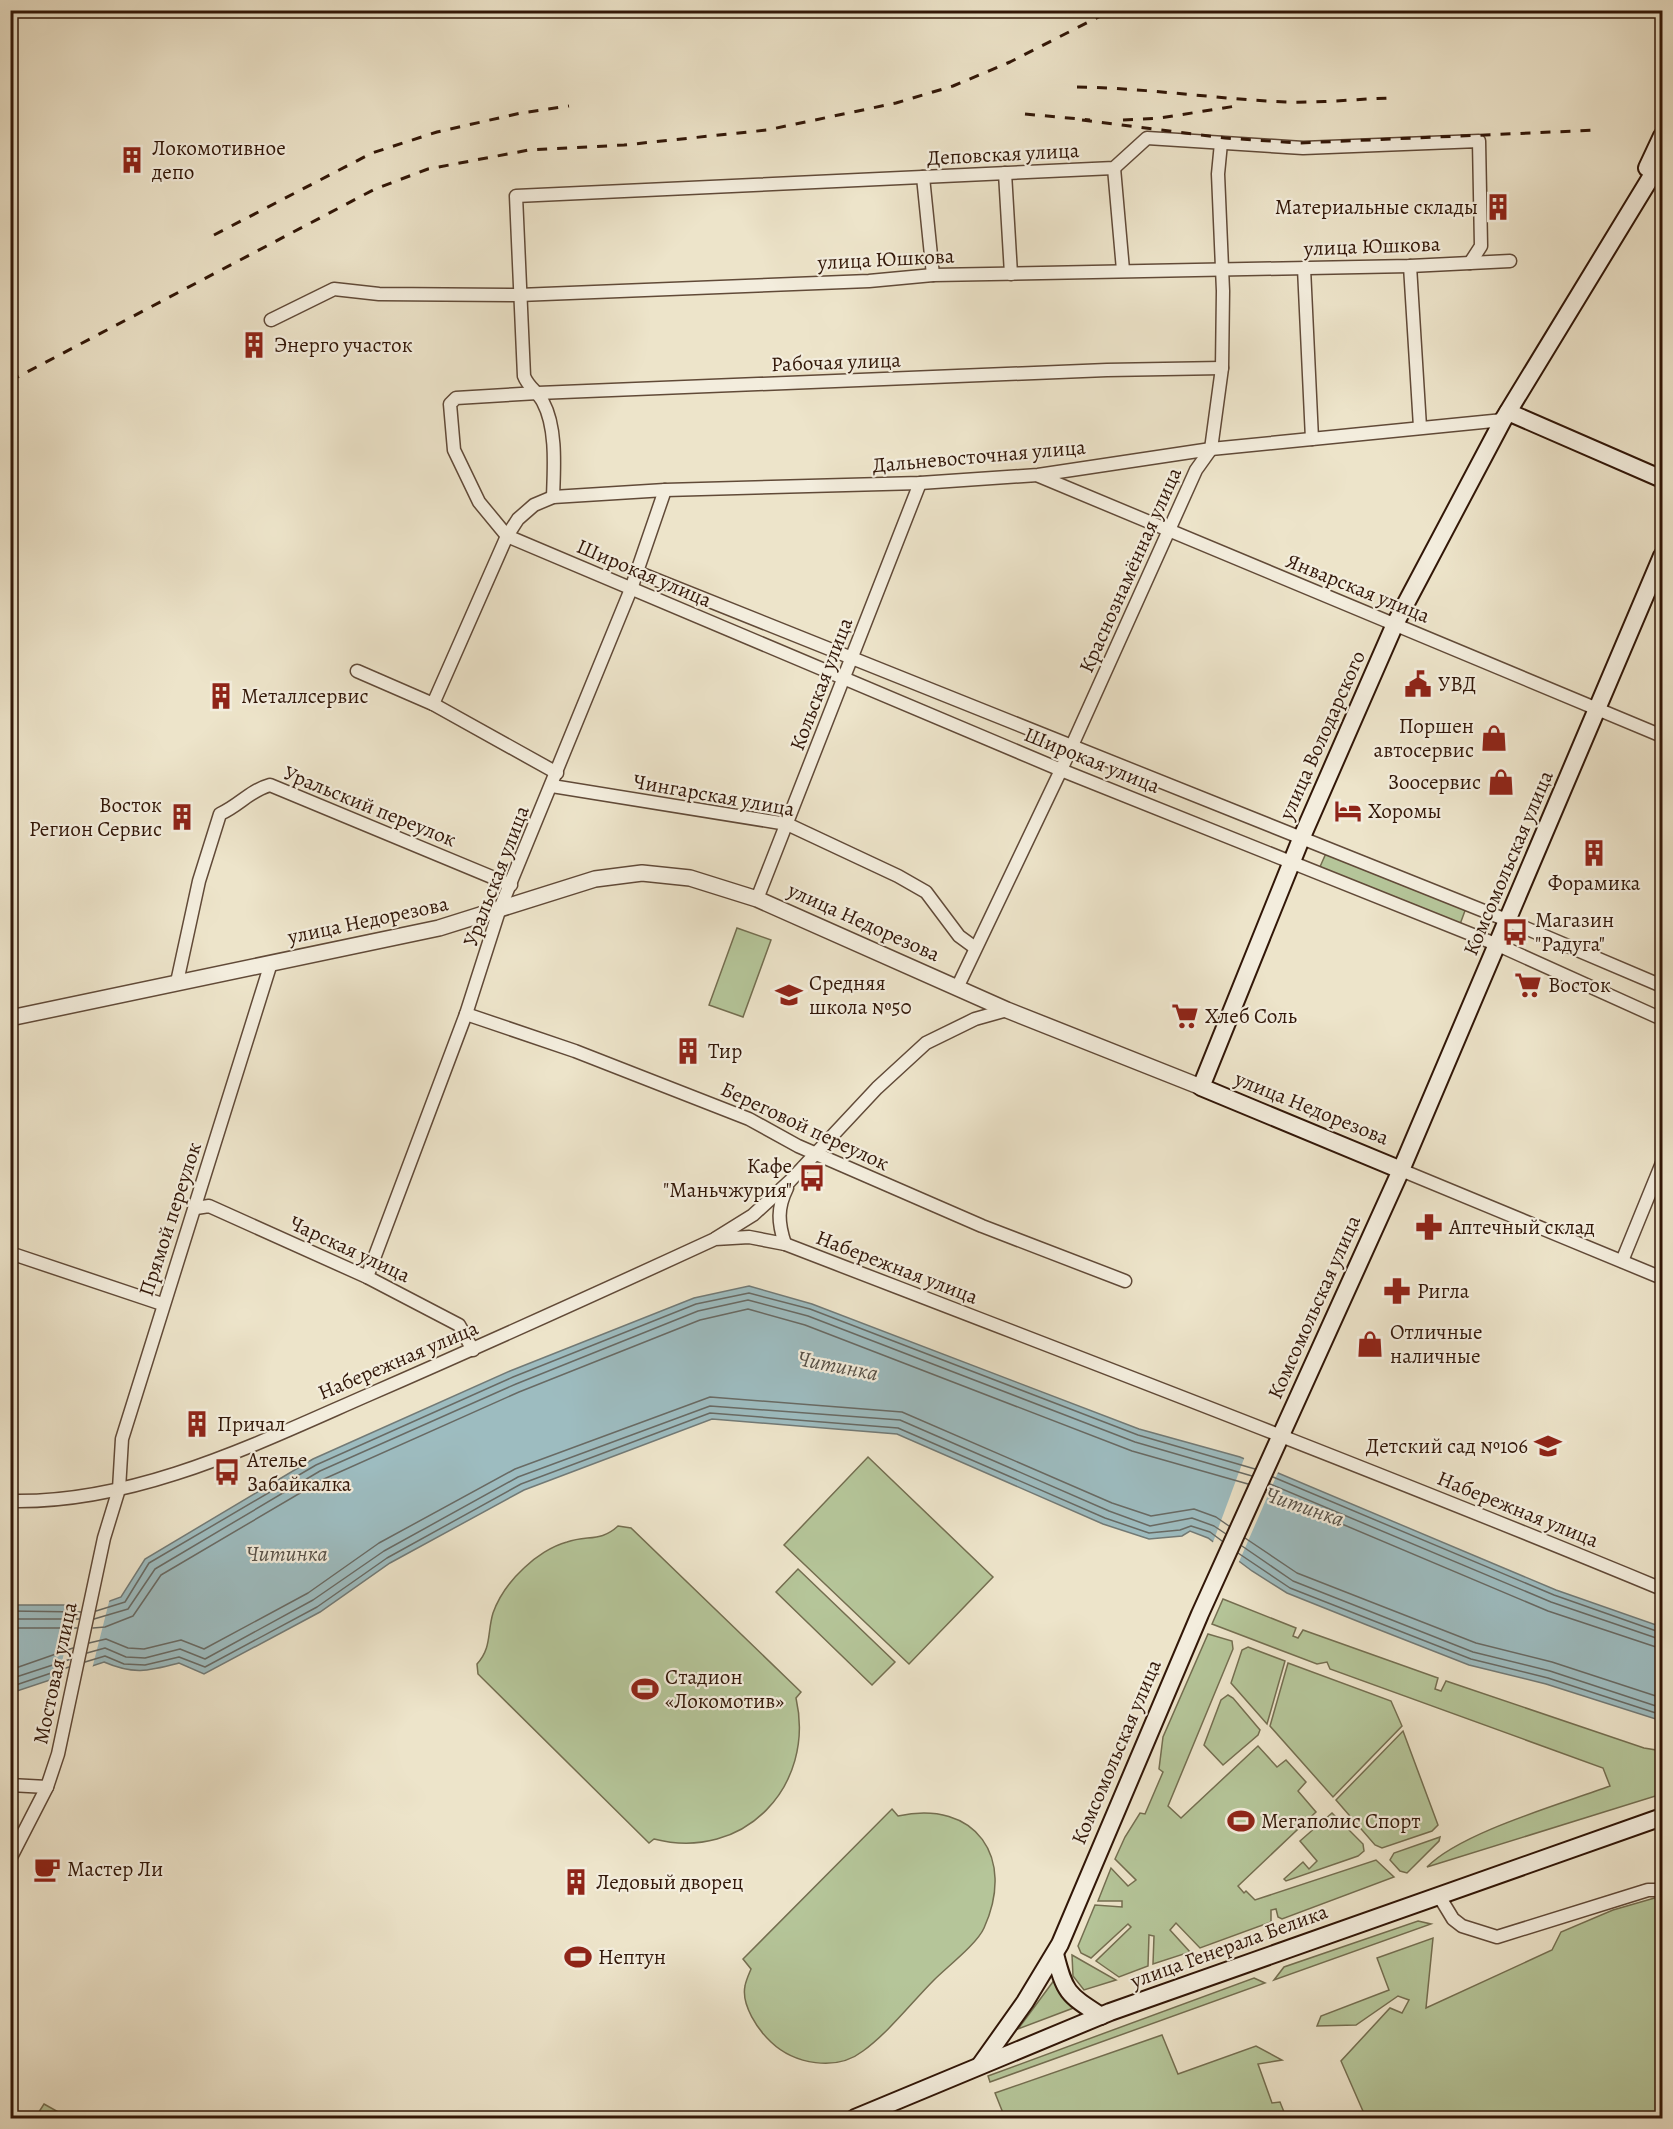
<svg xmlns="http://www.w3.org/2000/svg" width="1673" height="2129" font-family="Alegreya,serif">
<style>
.green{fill:#b5c599;stroke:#746e50;stroke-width:1.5}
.water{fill:#9dbcc0;stroke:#727a76;stroke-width:1.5}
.pier{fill:#ede4ca}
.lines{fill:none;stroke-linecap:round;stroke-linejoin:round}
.shore{stroke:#686a64;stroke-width:1.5}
.minor-casing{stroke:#614a38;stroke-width:15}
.tertiary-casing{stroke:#614a38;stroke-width:18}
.secondary-casing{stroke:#321708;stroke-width:20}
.minor{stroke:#f3eddd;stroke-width:12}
.tertiary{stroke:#f3eddd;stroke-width:15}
.secondary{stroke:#f3eddd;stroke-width:16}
.rail{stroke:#321708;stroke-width:3;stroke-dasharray:10 10;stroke-linecap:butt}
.labels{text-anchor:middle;stroke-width:4.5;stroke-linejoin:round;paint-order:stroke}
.poi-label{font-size:21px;fill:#321708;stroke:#f3eddd;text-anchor:start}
.street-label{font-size:21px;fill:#321708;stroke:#f3eddd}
.water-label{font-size:22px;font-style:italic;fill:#575148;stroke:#f3eddd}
</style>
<rect width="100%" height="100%" fill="#ede4ca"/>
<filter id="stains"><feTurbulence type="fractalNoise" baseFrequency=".00333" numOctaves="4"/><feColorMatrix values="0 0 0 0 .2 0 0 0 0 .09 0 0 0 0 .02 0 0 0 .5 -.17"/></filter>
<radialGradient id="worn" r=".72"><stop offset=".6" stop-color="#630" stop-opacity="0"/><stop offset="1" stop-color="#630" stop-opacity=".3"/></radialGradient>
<!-- green -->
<g class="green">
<path d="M 1327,851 L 1466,908 L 1459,927 L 1319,869 Z"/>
<path d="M 737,928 L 771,940 L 743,1017 L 709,1005 Z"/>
<path d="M 868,1457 L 993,1577 L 909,1664 L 784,1545 Z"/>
<path d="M 618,1526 L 631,1528 L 801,1692 L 796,1698 C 816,1786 744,1862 654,1839 L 649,1843 L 478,1674 L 477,1664 C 492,1647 487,1633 493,1613 C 499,1596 511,1580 524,1568 C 535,1557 552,1546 567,1542 C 588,1535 601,1542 618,1526 Z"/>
<path d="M 798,1569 L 895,1662 L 872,1685 L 776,1592 Z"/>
<path d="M 1223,1599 L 1296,1628 L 1293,1636 L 1298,1638 L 1303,1630 L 1438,1678 L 1435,1689 L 1441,1691 L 1446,1681 L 1644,1748 L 1662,1751 L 1662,1794 L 1427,1867 C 1461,1832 1562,1804 1610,1786 L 1603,1768 L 1330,1669 L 1327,1662 L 1317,1664 L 1212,1624 Z"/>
<path d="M 1208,1634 L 1232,1641 L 1233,1649 L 1168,1806 L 1181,1818 L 1258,1746 L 1277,1767 L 1286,1760 L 1306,1782 L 1298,1791 L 1316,1812 L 1238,1886 L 1244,1893 L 1246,1891 L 1255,1900 L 1376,1860 L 1394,1877 L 1282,1919 L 1278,1917 L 1276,1909 L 1271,1910 L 1271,1922 L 1200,1948 L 1176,1923 L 1170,1930 L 1190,1952 L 1153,1964 L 1154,1936 L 1149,1935 L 1148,1966 L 1119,1977 L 1096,1961 L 1131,1927 L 1128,1924 L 1091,1958 L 1081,1953 L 1078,1946 L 1095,1905 L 1122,1907 L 1122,1901 L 1098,1901 L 1111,1868 L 1128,1886 L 1136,1880 L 1115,1859 L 1125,1837 L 1140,1813 L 1145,1814 L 1163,1772 L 1159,1769 L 1163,1737 Z"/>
<path d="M 1248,1647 L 1285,1661 L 1267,1724 L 1231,1683 L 1242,1650 Z"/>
<path d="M 1288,1663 L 1391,1701 L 1402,1726 L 1333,1797 L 1270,1726 Z"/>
<path d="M 1228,1695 L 1233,1698 L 1260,1730 L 1258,1735 L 1223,1765 L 1204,1745 L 1221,1700 Z"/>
<path d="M 1403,1731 L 1438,1825 L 1432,1831 L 1382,1848 L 1375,1845 L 1336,1800 Z"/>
<path d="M 892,1809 L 898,1816 C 976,1799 1016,1858 984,1928 C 977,1944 947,1967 934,1980 C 912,2002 888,2033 863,2051 C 836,2072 794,2064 771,2042 C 758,2030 741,2005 745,1986 C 746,1980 749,1974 751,1969 L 743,1959 Z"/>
<path d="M 1332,1813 L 1363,1844 L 1364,1851 L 1358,1856 L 1286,1881 L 1284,1879 L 1303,1862 L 1309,1869 L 1317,1861 L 1300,1841 Z"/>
<path d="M 1440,1837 L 1439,1841 L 1407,1873 L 1400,1871 L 1390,1860 L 1394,1853 Z"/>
<path d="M 1658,1897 L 1662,1897 L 1662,2118 L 1366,2118 L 1341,2061 L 1390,2008 L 1402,2013 L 1409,2000 L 1398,1996 L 1356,2025 L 1317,2026 L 1321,2016 L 1389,1990 L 1377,1958 L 1433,1938 L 1426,2008 L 1552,1950 L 1561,1932 L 1613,1910 Z"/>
<path d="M 1418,1921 L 1431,1924 L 1274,1980 L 1284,1967 Z"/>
<path d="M 1072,1955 L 1116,1980 L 1084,1990 L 1073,1976 Z"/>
<path d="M 1058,1975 L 1076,2007 L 1018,2029 Z"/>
<path d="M 1254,1978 L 1265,1983 L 990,2082 L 988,2076 Z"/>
<path d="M 1162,2035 L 1178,2074 L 1256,2046 L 1282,2060 L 1258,2064 L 1272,2103 L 1280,2102 L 1286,2117 L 1005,2118 L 995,2093 Z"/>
<path d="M 44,2104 L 69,2118 L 35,2118 Z"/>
</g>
<!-- water -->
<path class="water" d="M 749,1286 L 812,1304 L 1139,1429 L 1240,1457 L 1556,1590 L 1662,1627 L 1662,1721 L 1546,1684 L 1469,1665 L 1367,1625 L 1287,1593 L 1252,1571 L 1208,1538 L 1190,1531 L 1182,1536 L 1149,1539 L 1103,1524 L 897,1434 L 712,1419 L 524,1490 L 390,1563 L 320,1612 L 204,1674 L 179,1663 C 148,1671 134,1675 104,1662 L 11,1693 L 10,1605 L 99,1605 L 121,1597 L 145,1559 L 313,1459 L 510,1371 L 694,1298 Z"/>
<!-- pier -->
<g class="pier">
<path d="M 1245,1456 L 1279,1470 L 1238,1564 L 1212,1545 Z"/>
<path d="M 110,1598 L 92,1669 L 58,1680 L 75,1603 L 98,1602 Z"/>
</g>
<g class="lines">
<!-- shore -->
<g class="shore">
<path d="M 1273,1477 L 1554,1595 L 1662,1633"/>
<path d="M 1270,1484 L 1551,1602 L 1662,1640"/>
<path d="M 1266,1492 L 1548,1611 L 1662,1649"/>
<path d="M 1245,1538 L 1297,1573 L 1476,1643 L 1552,1662 L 1662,1698"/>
<path d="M 1242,1546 L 1293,1581 L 1473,1652 L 1550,1671 L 1662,1708"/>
<path d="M 1238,1553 L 1290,1588 L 1471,1659 L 1548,1678 L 1662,1715"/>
<path d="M 10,1611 L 81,1612"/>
<path d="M 96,1611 L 125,1602 L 149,1563 L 316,1465 L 513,1377 L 696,1304 L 749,1293 L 810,1309 L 1138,1435 L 1255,1469"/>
<path d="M 10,1619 L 79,1619"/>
<path d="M 94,1619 L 128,1609 L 155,1569 L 320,1471 L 516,1384 L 698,1311 L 748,1300 L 808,1316 L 1135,1442 L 1252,1476"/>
<path d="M 10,1628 L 77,1628"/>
<path d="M 93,1628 L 105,1627 L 133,1616 L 161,1575 L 324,1479 L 519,1392 L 700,1320 L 748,1309 L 805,1325 L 1132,1451 L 1248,1484"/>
<path d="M 89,1643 L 106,1639 L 128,1648 L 144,1649 L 181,1640 L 204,1649 L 308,1593 L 379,1543 L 515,1469 L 710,1397 L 902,1412 L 1112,1503 L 1151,1516 L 1194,1509 L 1216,1517 L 1229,1526"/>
<path d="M 87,1653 L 105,1648 L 126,1657 L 145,1658 L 180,1649 L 205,1659 L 313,1600 L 384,1551 L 518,1477 L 710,1406 L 900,1420 L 1109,1511 L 1150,1526 L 1192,1518 L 1214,1526 L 1226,1534"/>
<path d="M 85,1662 L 105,1656 L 124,1664 L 145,1665 L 179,1657 L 205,1667 L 317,1607 L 387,1558 L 521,1484 L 710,1413 L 898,1428 L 1105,1518 L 1149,1533 L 1180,1530 L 1191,1526 L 1210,1532 L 1222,1541"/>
<path d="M 10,1670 L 73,1648"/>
<path d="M 10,1679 L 71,1659"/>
<path d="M 10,1687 L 69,1667"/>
</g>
<defs>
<g id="minor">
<path d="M 1114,168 L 1123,270"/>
<path d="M 1005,173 L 1011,274"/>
<path d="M 923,177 L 933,275"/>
<path d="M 1410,266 L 1420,427"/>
<path d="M 1304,268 L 1312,439"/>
<path d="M 271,320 L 334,289 L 379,294 L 519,295 L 869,281 L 933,275 L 1410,266 L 1510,261"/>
<path d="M 1222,368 L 1107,370 L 538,393 L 456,398 L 450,404 L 454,450 L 479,502 L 507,536 L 1061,770 L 1498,945 L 1662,1019"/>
<path d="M 1039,476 L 1662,736"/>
<path d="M 553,497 C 554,468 557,428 543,402 C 538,392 528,387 524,376 L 516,196 L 1114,168 L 1147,138 L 1303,148 L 1479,141 L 1481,246 L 1470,263"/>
<path d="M 637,572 L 1509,921 L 1662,986"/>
<path d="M 357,671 L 433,704 L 557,773"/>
<path d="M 433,704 L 507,536 L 518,519 L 534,505 L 553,497 L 665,490 L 920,483 L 1038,475 L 1211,449 L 1503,420"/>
<path d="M 552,786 L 787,824 L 898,876 L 926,892 L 959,936 L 974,947"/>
<path d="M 757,899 L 920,483"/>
<path d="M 177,982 L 199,881 L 220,814 C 240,805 249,791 270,785 L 511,885"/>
<path d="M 957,988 L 1061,770 L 1196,470 L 1211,449 L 1222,368 L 1223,291 L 1218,174 L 1221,143"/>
<path d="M 466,1014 L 575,1051 L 749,1119 L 798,1146 L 982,1226 L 1125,1281"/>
<path d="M 1401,1170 L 1662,1278"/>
<path d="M 196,1208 L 209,1206 L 367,1277 L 459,1325 L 473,1350"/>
<path d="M 716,1238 L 753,1215 L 790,1181 L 877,1088 L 926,1043 L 975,1019 L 1007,1010"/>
<path d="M 785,1244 C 778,1223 777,1208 787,1188"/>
<path d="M 10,1253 L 162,1304"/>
<path d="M 1622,1261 L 1662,1163"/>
<path d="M 367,1277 L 466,1014 L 499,911 L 631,589 L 665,490"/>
<path d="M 10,1501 C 135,1504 256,1444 368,1395 C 485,1344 600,1292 715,1239 L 749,1237 L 785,1244 C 1078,1357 1372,1469 1662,1589"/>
<path d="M 10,1785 L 47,1787"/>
<path d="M 10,1859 L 47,1787 L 58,1754 L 104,1538 L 119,1489 L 122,1439 L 271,963"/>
<path d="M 1439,1896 L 1453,1919 L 1462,1926 L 1497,1937 L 1648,1890 L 1662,1890"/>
</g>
<path id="tertiary" d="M 10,1018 L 439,928 L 595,879 L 642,873 L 690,878 L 757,899 L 1007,1010 L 1201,1087"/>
<g id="secondary">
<path d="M 1647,168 L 1662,136"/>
<path d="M 1508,412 L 1662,479"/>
<path d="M 1401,1170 L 1201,1087 L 1301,839 L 1395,624 L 1503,420 L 1662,159"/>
<path d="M 1055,1954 C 1065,1993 1067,1994 1101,2016"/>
<path d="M 981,2064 L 1025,2002 L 1060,1944 L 1200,1614 L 1401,1170 L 1662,556"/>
<path d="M 855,2118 L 1110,2012 L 1662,1817"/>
</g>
</defs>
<!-- minor casing -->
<use href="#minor" class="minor-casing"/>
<!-- tertiary casing -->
<use href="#tertiary" class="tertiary-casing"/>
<!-- secondary casing -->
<use href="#secondary" class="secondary-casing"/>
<!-- minor -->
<use href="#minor" class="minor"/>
<!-- tertiary -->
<use href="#tertiary" class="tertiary"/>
<!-- secondary -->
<use href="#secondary" class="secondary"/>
<!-- rail -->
<g class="rail">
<path d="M 1077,87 C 1147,88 1216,99 1286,102 C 1321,103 1357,99 1391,98"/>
<path d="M 1025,114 L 1090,120"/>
<path d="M 1082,120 L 1225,138 L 1299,143 L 1599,130"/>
<path d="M 1123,120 L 1160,118 L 1236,106"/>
<path d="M 214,235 L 372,153 L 437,132 L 521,113 L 569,106"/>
<path d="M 10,381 L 375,189 L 428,169 L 529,150 L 624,145 L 767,130 L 896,103 L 953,86 L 1010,62 L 1112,10"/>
</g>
</g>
<!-- icons -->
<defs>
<symbol id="building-bare" viewBox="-9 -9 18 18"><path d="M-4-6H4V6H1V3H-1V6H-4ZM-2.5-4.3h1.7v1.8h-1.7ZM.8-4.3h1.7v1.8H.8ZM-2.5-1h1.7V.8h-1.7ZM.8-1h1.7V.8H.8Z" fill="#8f2418" stroke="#f3eddd" stroke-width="2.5" paint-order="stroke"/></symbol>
<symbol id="civic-bare" viewBox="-9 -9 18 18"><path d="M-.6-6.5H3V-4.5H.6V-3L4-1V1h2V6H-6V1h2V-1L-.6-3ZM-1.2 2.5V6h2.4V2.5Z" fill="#8f2418" stroke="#f3eddd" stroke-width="2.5" paint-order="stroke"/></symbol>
<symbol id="shop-bare" viewBox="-9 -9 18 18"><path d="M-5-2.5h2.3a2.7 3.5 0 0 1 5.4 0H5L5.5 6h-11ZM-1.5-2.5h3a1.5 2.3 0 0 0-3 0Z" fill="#8f2418" stroke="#f3eddd" stroke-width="2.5" paint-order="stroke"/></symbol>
<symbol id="hotel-bare" viewBox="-9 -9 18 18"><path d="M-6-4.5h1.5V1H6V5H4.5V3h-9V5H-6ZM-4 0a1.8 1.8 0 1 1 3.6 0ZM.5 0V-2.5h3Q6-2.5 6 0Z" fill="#8f2418" stroke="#f3eddd" stroke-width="2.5" paint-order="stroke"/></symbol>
<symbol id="bus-bare" viewBox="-9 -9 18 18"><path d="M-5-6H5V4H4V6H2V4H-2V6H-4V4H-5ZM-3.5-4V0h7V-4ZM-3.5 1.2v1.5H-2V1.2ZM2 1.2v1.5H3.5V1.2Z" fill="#8f2418" stroke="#f3eddd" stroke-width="2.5" paint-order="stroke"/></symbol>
<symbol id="supermarket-bare" viewBox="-9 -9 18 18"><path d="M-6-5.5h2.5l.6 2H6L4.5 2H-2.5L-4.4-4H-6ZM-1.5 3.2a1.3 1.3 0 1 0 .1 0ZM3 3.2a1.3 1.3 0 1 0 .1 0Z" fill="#8f2418" stroke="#f3eddd" stroke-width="2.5" paint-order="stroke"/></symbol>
<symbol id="school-bare" viewBox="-9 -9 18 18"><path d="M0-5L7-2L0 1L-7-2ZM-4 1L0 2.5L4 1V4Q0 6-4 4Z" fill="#8f2418" stroke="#f3eddd" stroke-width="2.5" paint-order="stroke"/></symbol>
<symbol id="pharmacy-bare" viewBox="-9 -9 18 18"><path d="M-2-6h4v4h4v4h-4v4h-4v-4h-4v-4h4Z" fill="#8f2418" stroke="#f3eddd" stroke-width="2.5" paint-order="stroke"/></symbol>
<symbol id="stadium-bare" viewBox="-9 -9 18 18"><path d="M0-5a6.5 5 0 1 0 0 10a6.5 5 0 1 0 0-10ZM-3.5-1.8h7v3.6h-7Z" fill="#8f2418" stroke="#f3eddd" stroke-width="2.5" paint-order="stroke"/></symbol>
<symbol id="cafe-bare" viewBox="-9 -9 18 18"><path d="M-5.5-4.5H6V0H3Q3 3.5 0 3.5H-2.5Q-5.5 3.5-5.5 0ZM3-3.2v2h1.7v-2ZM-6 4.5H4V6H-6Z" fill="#8f2418" stroke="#f3eddd" stroke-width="2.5" paint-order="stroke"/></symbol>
</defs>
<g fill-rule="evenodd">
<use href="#building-bare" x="113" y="141" width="38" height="38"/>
<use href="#building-bare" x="1479" y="188" width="38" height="38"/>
<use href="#building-bare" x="235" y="326" width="38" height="38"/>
<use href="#civic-bare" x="1399" y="665" width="38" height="38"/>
<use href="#building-bare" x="202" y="677" width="38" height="38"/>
<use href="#shop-bare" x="1475" y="719" width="38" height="38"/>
<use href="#shop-bare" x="1482" y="763" width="38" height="38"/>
<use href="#hotel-bare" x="1329" y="792" width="38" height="38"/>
<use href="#building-bare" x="163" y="798" width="38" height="38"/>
<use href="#building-bare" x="1575" y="834" width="38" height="38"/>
<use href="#bus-bare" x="1496" y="913" width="38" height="38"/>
<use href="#supermarket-bare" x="1509" y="966" width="38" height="38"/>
<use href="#school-bare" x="770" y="976" width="38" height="38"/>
<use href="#supermarket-bare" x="1166" y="997" width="38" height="38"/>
<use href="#building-bare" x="669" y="1032" width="38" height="38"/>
<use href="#bus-bare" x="793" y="1159" width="38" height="38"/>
<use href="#pharmacy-bare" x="1410" y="1208" width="38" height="38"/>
<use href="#pharmacy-bare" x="1378" y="1272" width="38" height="38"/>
<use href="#shop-bare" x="1351" y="1325" width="38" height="38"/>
<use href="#building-bare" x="178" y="1405" width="38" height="38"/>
<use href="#school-bare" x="1529" y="1427" width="38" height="38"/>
<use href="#bus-bare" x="208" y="1453" width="38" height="38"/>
<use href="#stadium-bare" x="626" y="1670" width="38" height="38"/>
<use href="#stadium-bare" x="1222" y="1802" width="38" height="38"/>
<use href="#cafe-bare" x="28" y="1850" width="38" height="38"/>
<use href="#building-bare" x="557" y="1863" width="38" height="38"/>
<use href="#stadium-bare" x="559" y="1938" width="38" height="38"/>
</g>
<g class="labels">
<!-- poi labels -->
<g class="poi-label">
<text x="152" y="155">Локомотивное<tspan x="152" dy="24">депо</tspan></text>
<text x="1478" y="214" text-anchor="end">Материальные склады</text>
<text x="274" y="352">Энерго участок</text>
<text x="1438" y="691">УВД</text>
<text x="241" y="703">Металлсервис</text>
<text x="1474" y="733" text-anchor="end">Поршен<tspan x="1474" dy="24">автосервис</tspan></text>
<text x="1481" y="789" text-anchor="end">Зоосервис</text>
<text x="162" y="812" text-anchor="end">Восток<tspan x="162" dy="24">Регион Сервис</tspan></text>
<text x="1368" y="818">Хоромы</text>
<text x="1594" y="890" text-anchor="middle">Форамика</text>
<text x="1535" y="927">Магазин<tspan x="1535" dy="24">"Радуга"</tspan></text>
<text x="809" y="990">Средняя<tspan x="809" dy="24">школа №50</tspan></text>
<text x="1548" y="992">Восток</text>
<text x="1205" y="1023">Хлеб Соль</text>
<text x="708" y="1058">Тир</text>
<text x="792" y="1173" text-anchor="end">Кафе<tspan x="792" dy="24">"Маньчжурия"</tspan></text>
<text x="1449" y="1234">Аптечный склад</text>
<text x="1417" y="1298">Ригла</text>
<text x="1390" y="1339">Отличные<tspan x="1390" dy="24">наличные</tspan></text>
<text x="217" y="1431">Причал</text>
<text x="1528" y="1453" text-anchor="end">Детский сад №106</text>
<text x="247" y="1467">Ателье<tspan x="247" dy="24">Забайкалка</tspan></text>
<text x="665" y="1684">Стадион<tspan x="665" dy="24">«Локомотив»</tspan></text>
<text x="1261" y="1828">Мегаполис Спорт</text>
<text x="67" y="1876">Мастер Ли</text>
<text x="596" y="1889">Ледовый дворец</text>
<text x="598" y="1964">Нептун</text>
</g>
<!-- street labels -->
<g class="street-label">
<text transform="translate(1003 154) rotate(-3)" y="7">Деповская улица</text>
<text transform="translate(1372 246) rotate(-2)" y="7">улица Юшкова</text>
<text transform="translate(886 259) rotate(-3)" y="7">улица Юшкова</text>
<text transform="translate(836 362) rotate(-2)" y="7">Рабочая улица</text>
<text transform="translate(979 456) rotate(-5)" y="7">Дальневосточная улица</text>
<text transform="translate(1130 570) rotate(-66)" y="7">Краснознамённая улица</text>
<text transform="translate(644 573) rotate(23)" y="7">Широкая улица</text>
<text transform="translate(1358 588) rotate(22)" y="7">Январская улица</text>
<text transform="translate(821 684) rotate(-69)" y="7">Кольская улица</text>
<text transform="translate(1322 735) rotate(-66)" y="7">улица Володарского</text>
<text transform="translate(1092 760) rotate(22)" y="7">Широкая улица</text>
<text transform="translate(714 795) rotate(10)" y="7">Чингарская улица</text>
<text transform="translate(370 806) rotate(22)" y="7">Уральский переулок</text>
<text transform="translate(1508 863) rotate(-67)" y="7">Комсомольская улица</text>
<text transform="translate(496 876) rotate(-69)" y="7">Уральская улица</text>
<text transform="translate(368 920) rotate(-12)" y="7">улица Недорезова</text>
<text transform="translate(864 922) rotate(24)" y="7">улица Недорезова</text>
<text transform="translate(1312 1108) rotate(22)" y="7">улица Недорезова</text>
<text transform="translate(805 1126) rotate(25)" y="7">Береговой переулок</text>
<text transform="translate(170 1219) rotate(-72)" y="7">Прямой переулок</text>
<text transform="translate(350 1249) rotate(25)" y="7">Чарская улица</text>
<text transform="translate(897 1267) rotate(21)" y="7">Набережная улица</text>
<text transform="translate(1314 1307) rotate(-66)" y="7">Комсомольская улица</text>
<text transform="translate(398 1360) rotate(-23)" y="7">Набережная улица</text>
<text transform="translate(1518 1509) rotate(22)" y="7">Набережная улица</text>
<text transform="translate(55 1673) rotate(-78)" y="7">Мостовая улица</text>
<text transform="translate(1116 1752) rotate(-67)" y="7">Комсомольская улица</text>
<text transform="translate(1229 1946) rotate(-20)" y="7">улица Генерала Белика</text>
</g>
<!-- water labels -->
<g class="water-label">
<text transform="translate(838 1365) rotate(11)" y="8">Читинка</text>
<text transform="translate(1305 1506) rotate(19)" y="8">Читинка</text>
<text x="287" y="1561">Читинка</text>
</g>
</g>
<!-- margin -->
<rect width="1673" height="2129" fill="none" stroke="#ede4ca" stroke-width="36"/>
<rect x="12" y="12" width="1649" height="2105" fill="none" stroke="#321708" stroke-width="3"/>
<rect x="18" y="18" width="1637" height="2093" fill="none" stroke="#321708" stroke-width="1.5"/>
<rect width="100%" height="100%" filter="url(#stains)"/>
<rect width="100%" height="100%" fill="url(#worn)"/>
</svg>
